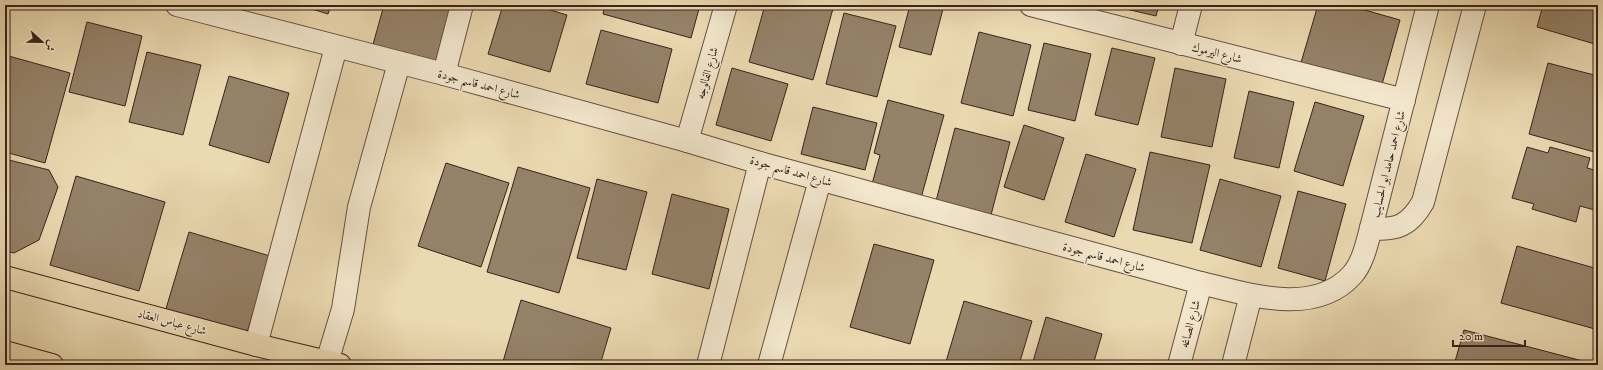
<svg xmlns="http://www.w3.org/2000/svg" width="1603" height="370" font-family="'IM FELL DW Pica',Amiri,serif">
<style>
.building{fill:#958269;stroke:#38231a}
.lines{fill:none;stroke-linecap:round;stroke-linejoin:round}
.minor-casing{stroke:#655040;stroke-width:24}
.primary-casing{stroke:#38231a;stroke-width:24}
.minor{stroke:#f2e6cc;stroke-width:22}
.primary{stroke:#ebd9b1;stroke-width:22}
.labels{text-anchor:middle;stroke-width:3;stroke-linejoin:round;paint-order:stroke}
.street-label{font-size:12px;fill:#38231a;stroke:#f2e6cc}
</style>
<rect width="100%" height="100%" fill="#ebd9b1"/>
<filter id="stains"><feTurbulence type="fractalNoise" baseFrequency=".005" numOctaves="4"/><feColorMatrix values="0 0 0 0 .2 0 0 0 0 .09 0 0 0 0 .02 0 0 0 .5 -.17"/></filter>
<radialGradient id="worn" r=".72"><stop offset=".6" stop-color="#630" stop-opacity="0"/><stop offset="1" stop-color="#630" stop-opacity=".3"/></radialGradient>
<!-- building -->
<g class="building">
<path d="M 299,5 L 331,5 L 328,14 Z"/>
<path d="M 384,5 L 458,5 L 446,67 L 372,48 Z"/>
<path d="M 503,5 L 534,5 L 567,15 L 550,72 L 488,54 Z"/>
<path d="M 605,5 L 700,5 L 691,38 L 603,14 Z"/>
<path d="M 765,5 L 834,5 L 813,80 L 749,62 Z"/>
<path d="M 910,5 L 944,5 L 931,55 L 899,47 Z"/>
<path d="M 1109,5 L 1159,5 L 1156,16 Z"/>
<path d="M 1318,5 L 1347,5 L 1400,20 L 1381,88 L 1300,66 Z"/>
<path d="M 1543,5 L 1598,5 L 1598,45 L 1537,27 Z"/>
<path d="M 844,13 L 896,26 L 877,97 L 826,84 Z"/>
<path d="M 87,22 L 142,36 L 125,106 L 69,92 Z"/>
<path d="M 601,30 L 672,49 L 658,103 L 586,84 Z"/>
<path d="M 979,32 L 1031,45 L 1013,116 L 961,103 Z"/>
<path d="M 1044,43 L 1091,54 L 1075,121 L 1028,110 Z"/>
<path d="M 1112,48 L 1155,58 L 1138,125 L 1095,115 Z"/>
<path d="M 147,52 L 201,65 L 183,135 L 129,122 Z"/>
<path d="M 5,55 L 70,73 L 45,163 L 5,152 Z"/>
<path d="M 1548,63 L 1598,76 L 1598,153 L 1529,134 Z"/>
<path d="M 732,68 L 788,84 L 771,141 L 716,125 Z"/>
<path d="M 1175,68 L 1226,79 L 1212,147 L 1161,137 Z"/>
<path d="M 229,76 L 289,93 L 269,163 L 209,145 Z"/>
<path d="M 1249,91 L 1294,102 L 1279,168 L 1234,158 Z"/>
<path d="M 888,100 L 944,115 L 921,198 L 872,184 L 880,155 L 874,153 Z"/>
<path d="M 1315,102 L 1364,116 L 1343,186 L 1294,171 Z"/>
<path d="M 813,107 L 877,123 L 865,170 L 801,154 Z"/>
<path d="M 1024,125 L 1064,138 L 1044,200 L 1004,187 Z"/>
<path d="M 955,128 L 1010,142 L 991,215 L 936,201 Z"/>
<path d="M 1527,147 L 1548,153 L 1550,147 L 1590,158 L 1587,168 L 1598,171 L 1598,211 L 1580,206 L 1576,222 L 1532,209 L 1534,204 L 1512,198 Z"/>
<path d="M 1150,152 L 1210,165 L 1192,243 L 1133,230 Z"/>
<path d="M 1086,154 L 1136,169 L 1114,237 L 1065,222 Z"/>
<path d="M 5,159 L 49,170 L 58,187 L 39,240 L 14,253 L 5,251 Z"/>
<path d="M 446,163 L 509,183 L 481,267 L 418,246 Z"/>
<path d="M 518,167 L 590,188 L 559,293 L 487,272 Z"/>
<path d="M 76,176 L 165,202 L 139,291 L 50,265 Z"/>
<path d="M 597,179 L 647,192 L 626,270 L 577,258 Z"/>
<path d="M 1220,179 L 1281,196 L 1261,267 L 1200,250 Z"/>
<path d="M 1298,191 L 1346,204 L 1325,281 L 1278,268 Z"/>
<path d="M 672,194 L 729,209 L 709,289 L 652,274 Z"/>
<path d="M 189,232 L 270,256 L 246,336 L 165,312 Z"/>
<path d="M 874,244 L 934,260 L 910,344 L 850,327 Z"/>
<path d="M 1517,246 L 1598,269 L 1598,317 L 1595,329 L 1501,303 Z"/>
<path d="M 521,300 L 611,328 L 600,365 L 502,365 Z"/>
<path d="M 964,301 L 1032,321 L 1019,365 L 945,365 Z"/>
<path d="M 1046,317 L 1102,334 L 1093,365 L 1032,365 Z"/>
<path d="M 1464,330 L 1598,365 L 1454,365 Z"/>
</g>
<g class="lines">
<defs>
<g id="minor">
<path d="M 177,5 L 444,74 L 687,141 L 760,163 L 1201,283 C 1248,294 1314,317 1352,275 C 1363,263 1367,243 1371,228 L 1428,5"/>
<path d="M 1031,5 L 1404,100"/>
<path d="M 1181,44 L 1191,5"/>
<path d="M 444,74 L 462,5"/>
<path d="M 687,141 L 726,5"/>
<path d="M 1371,228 C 1397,231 1410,225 1423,202 L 1475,5"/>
<path d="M 256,345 L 336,47"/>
<path d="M 327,362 L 343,309 L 359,207 L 399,63"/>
<path d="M 708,365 L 760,163"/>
<path d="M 769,365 L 820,180"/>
<path d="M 1179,365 L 1201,283"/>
<path d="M 1233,365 L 1251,295"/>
</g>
<g id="primary">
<path d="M 5,277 L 256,345 L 340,365"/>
<path d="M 5,352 L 52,365"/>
</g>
</defs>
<!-- minor casing -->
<use href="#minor" class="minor-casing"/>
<!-- primary casing -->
<use href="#primary" class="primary-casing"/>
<!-- minor -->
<use href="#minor" class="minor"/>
<!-- primary -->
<use href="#primary" class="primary"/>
</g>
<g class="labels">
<!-- street labels -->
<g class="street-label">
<text transform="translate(1217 53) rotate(14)" y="4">شارع اليرموك</text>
<text transform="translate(707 73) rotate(-74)" y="4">شارع الفالوجه</text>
<text transform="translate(479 84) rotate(15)" y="4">شارع احمد قاسم جودة</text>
<text transform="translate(1388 164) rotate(-76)" y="4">شارع احمد حامد ابو الحسايب</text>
<text transform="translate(791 171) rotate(16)" y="4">شارع احمد قاسم جودة</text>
<text transform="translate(1104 257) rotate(15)" y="4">شارع احمد قاسم جودة</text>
<text transform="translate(172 322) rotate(15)" y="4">شارع عباس العقاد</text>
<text transform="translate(1190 324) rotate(-75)" y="4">شارع الصاغه</text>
</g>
</g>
<!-- margin -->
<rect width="1603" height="370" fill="none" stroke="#ebd9b1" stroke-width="20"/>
<rect x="6" y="6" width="1591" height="358" fill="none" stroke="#38231a" stroke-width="2"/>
<rect x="10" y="10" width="1583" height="350" fill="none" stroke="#38231a"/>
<!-- north arrow -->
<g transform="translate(42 42) rotate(112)" stroke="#f2e6cc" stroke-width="3" paint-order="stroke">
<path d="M0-3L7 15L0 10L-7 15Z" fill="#38231a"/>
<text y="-6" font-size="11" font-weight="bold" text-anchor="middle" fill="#38231a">ش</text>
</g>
<!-- scale -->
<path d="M1453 340v6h72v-6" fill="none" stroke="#38231a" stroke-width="2"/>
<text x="1459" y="340" font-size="12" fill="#38231a" stroke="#f2e6cc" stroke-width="3" paint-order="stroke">20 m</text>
<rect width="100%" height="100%" filter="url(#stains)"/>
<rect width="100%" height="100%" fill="url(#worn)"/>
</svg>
